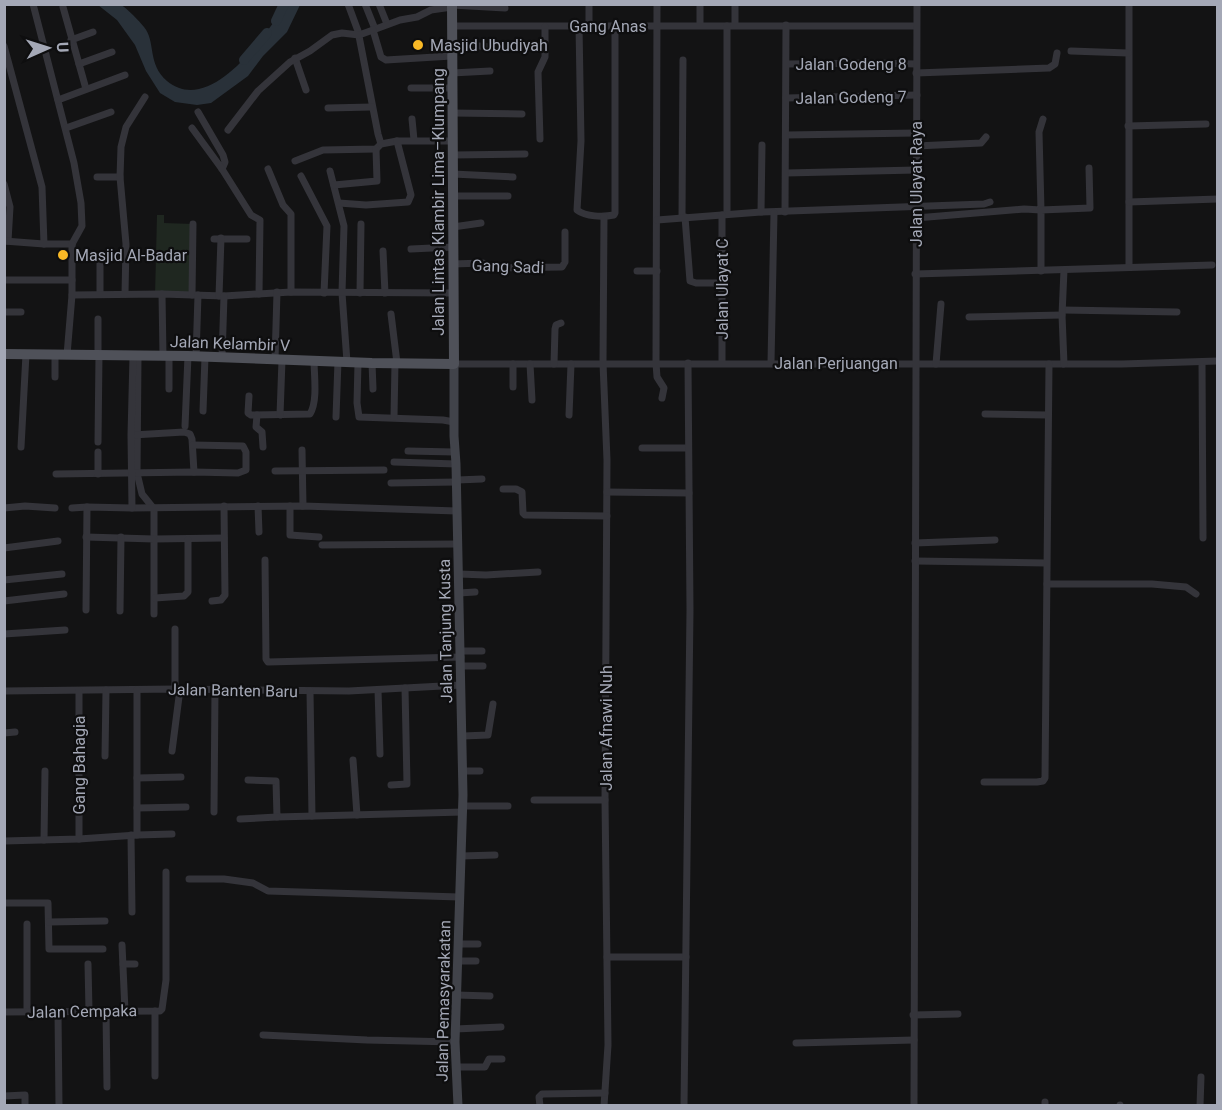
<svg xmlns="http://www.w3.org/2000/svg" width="1222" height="1110" font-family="Roboto,sans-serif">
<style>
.green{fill:#1f2720}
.water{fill:#293139}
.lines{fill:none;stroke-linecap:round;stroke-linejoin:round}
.river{stroke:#293139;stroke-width:10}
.street{stroke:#34343a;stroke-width:7}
.secondary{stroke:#41434a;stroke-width:9}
.primary{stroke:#4f5159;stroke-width:10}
.poi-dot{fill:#f9b926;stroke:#0e0e0f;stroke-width:2}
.labels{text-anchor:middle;stroke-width:4.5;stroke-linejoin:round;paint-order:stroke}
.street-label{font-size:16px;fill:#a4a8b6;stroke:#0e0e0f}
.poi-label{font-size:16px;fill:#a4a8b6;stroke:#0e0e0f;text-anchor:start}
</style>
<rect width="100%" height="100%" fill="#131314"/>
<!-- green -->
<path class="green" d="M 157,215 L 164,215 L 164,223 L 193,224 L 191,297 L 155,296 Z"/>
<!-- water -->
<path class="water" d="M 98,5 C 104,4 115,3 121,5 C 128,9 139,21 144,27 C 156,41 147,64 167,81 C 210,117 266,35 285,5 L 300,5 L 287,32 L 263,56 L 248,76 L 211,103 L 197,105 L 175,102 L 160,93 L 146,71 L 135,45 L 117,20 Z"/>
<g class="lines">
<!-- river -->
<g class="river">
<path d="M 276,21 L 284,4"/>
<path d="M 244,60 L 267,33"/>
</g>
<!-- street -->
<g class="street">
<path d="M 33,4 L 74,163 L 81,203 L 82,226 L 72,244"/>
<path d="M 348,4 L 358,31 L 378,134 L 381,144"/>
<path d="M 365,4 L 375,29"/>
<path d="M 379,4 L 387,24"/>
<path d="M 589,4 L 589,25"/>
<path d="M 657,4 L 656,363 L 657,377 L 664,388 L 662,398"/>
<path d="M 700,4 L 700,25"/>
<path d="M 1129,4 L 1129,267"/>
<path d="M 452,5 L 505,8"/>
<path d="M 63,7 L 86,89"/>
<path d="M 452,7 L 431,10 L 417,17 L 400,20 L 373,30 L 381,57 L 386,60 L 452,56"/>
<path d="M 735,25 L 735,4"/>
<path d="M 452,26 L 916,26"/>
<path d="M 579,26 L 581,141 L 577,210 C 586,217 603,217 614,215 L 615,213 L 615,26"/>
<path d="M 727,26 L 727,214"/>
<path d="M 71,40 L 93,32"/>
<path d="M 452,44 L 506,48"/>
<path d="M 4,46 L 42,187 L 44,244"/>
<path d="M 1071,51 L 1128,53"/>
<path d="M 295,58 L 306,90"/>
<path d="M 79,64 L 112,52"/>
<path d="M 787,64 L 876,63 L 916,64"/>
<path d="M 452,73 L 490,71"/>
<path d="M 916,73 L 1049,68 L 1055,64 L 1057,53"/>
<path d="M 411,88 L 452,88"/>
<path d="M 786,98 L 917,95"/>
<path d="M 58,100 L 125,75"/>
<path d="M 328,108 L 372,107"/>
<path d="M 198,112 L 223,155 L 225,162 L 222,169"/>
<path d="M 452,113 L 522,114"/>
<path d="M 412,119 L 414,140"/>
<path d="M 1128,126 L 1206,124"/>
<path d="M 66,128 L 111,112"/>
<path d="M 192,128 L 222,169 L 251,215 L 260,220 L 259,294"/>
<path d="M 228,130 L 258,91 L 290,62 L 310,51 L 332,35 L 342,33 L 359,35 L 373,30"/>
<path d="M 786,135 L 916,133"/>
<path d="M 540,139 L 538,72 L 545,57 L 545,27"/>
<path d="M 916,146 L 981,143 L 986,137"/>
<path d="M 453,155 L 525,154"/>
<path d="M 295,161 L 323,150 L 376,149 L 381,144 L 397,141"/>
<path d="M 268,169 L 283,205 L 291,214 L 291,292"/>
<path d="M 330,171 L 344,226 L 342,293 L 347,362"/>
<path d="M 786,173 L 916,170"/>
<path d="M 453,174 L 513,177"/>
<path d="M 301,176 L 327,226 L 324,293"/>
<path d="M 97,177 L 120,177"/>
<path d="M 4,184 L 10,207 L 8,241"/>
<path d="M 334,185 L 377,181 L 376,149"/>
<path d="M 453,196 L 508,196"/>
<path d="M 1129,202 L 1218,199"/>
<path d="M 339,203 L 366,205 L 408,202 L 411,195 L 397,141 L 453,141"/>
<path d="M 761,212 L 762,145"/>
<path d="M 785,212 L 786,25"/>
<path d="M 604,217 L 603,363 L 607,460 L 605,800 L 608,1045 L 604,1106"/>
<path d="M 682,217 L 683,60"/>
<path d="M 685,217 L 690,281 L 696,283 L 721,283"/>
<path d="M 916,218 L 1024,209 L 1041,210 L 1039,132 L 1043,119"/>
<path d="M 657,220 L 761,212 L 984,204 L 990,202"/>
<path d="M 453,227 L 481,223"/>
<path d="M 214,239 L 247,239"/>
<path d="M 4,241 L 44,244 L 72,244"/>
<path d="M 411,249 L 453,247"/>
<path d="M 383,251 L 385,293"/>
<path d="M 100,264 L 100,294"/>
<path d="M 453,264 L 483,263 L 487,267 L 494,268 L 562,267 L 565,262 L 565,232"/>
<path d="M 637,271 L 657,271"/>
<path d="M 1041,271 L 1041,210 L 1090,208 L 1089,168"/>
<path d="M 915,274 L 1212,265"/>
<path d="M 4,280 L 72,280"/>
<path d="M 360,293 L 361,224"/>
<path d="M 125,294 L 126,244 L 120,177 L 121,147 L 126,127 L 145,97"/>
<path d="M 162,294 L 163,356"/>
<path d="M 72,295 L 162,294 L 224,296 L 291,292 L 453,293"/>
<path d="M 192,295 L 193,224"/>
<path d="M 219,296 L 221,238"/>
<path d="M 1063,310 L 1177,312"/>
<path d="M 4,312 L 21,312"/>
<path d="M 391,314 L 397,363"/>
<path d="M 969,317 L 1062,315"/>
<path d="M 55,355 L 55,377"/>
<path d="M 67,355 L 72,295 L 72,244"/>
<path d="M 98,355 L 98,319"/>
<path d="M 196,357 L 198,295"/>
<path d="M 138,358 L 137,473 L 142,494 L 154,509 L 154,539 L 224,538"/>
<path d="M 222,358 L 224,296"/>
<path d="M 275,360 L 277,292"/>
<path d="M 1202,362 L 1203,538"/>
<path d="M 358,363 L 357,403 L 359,417 L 443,420 L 454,422"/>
<path d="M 372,363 L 373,389"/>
<path d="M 722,363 L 722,215"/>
<path d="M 771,363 L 774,213"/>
<path d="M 454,364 L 1122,364 L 1218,361"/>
<path d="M 513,364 L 513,387"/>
<path d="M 530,364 L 532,400"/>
<path d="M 554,364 L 555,329 L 556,325 L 561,323"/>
<path d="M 936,364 L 941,304"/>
<path d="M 1064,364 L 1062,315 L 1064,270"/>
<path d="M 169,389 L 169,356"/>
<path d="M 249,396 L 248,413 L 251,415 L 310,414 C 318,401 314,375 314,360"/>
<path d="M 203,411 L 205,357"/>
<path d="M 985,414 L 1048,415"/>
<path d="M 257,415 L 256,427 L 262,432 L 263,447"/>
<path d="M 280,415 L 282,360"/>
<path d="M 569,415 L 571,364"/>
<path d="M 336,417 L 338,361"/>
<path d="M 394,417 L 395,363"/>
<path d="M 185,426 L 188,356"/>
<path d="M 133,435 L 184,432 L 190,434 L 192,439 L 194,472"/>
<path d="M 98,442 L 99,355"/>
<path d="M 21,447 L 26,354"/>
<path d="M 642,448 L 688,448"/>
<path d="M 302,450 L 303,506"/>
<path d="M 408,451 L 454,452"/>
<path d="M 394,462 L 456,464"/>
<path d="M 275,471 L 384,470"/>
<path d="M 56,474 L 194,472 L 238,473 L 246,470 L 246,452 L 243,446 L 193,445"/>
<path d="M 98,474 L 98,452"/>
<path d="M 457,480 L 482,479"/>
<path d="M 391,483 L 457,482"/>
<path d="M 503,489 L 516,489 L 522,492 L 523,513 L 525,515 L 607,516"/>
<path d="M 607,492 L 689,493"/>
<path d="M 258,506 L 259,532"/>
<path d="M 290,506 L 290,535 L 319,537"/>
<path d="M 4,508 L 25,506 L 55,508"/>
<path d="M 72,508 L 87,507"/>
<path d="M 132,508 L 303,506 L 457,511"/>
<path d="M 86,537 L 154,539 L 154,614"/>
<path d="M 915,543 L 995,540"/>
<path d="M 322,545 L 458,544"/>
<path d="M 4,548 L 58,541"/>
<path d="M 265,560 L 266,659 L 268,662 L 461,657"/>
<path d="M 915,561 L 1046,563"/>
<path d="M 459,574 L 486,575 L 538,572"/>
<path d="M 4,580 L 62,574"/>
<path d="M 1047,584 L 1152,584 L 1186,587 L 1196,594"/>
<path d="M 459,593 L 475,592"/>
<path d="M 155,598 L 184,596 L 188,592 L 188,540"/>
<path d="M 4,601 L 64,594"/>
<path d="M 212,601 L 221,600 L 225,595 L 224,506"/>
<path d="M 86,610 L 87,507 L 132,508 L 131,435 L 133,356"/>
<path d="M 120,611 L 121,537"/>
<path d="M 4,634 L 65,630"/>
<path d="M 461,651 L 482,651"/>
<path d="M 461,666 L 483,666"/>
<path d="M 175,689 L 175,629"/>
<path d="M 378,690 L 380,754"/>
<path d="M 4,691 L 175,689 L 349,691 L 461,685"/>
<path d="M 79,691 L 79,839"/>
<path d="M 310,691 L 312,816"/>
<path d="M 4,733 L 15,732"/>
<path d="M 463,736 L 488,735 L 493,704"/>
<path d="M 172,751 L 180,689"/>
<path d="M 105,756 L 106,690"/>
<path d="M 353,760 L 357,815"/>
<path d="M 463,771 L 480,771"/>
<path d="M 137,778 L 181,777"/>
<path d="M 248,780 L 276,781 L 277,817 L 463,812"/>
<path d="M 984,782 L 1037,782 L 1043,781 L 1045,778 L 1049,364"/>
<path d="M 391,785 L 407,784 L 405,688"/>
<path d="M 534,800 L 605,800"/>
<path d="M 463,806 L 508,806"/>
<path d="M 137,808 L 186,807"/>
<path d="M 214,812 L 215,689"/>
<path d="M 240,819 L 277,817"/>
<path d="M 131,835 L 132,912"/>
<path d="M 137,835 L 172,834"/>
<path d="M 44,840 L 45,771"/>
<path d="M 4,841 L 79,839 L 137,835 L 137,690"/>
<path d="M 461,856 L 495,855"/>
<path d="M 189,879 L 224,879 L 253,883 L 268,891 L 459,897"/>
<path d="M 4,903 L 48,903 L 49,949 L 103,949"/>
<path d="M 49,922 L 105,921"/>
<path d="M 27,924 L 27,1012"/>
<path d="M 458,944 L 478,944"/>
<path d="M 122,945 L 125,1011"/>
<path d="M 607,957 L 686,957"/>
<path d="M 458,961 L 476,961"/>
<path d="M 88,964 L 89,1011"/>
<path d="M 123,964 L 135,964"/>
<path d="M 456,995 L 490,996"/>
<path d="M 106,1011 L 107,1087"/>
<path d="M 4,1012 L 160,1011 L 162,1009 L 166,980 L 166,872"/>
<path d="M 58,1012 L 59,1106"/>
<path d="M 913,1015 L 958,1014"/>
<path d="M 455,1029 L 501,1027"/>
<path d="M 263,1035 L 367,1040 L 455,1042"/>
<path d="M 796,1043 L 914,1040"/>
<path d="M 456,1067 L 485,1067 L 489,1059 L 502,1059"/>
<path d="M 155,1076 L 155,1011"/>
<path d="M 4,1096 L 25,1095 L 25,1106"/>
<path d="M 540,1106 L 539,1097 L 542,1094 L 605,1093"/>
<path d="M 684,1106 L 690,610 L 688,363"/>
<path d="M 914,1106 L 917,4"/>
<path d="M 1045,1106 L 1045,1102"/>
<path d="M 1120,1106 L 1120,1105"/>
<path d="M 1200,1106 L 1201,1077"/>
</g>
<!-- secondary -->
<path class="secondary" d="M 454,364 L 454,436 L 456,464 L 463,795 L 455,1042 L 458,1106"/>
<!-- primary -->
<path class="primary" d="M 4,354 L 188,356 L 372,363 L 454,364 L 452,4"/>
</g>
<!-- markers -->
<g class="poi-dot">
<circle cx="418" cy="45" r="6"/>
<circle cx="63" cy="255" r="6"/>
</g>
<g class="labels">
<!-- street labels -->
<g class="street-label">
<text x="608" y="32">Gang Anas</text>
<text x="851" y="70">Jalan Godeng 8</text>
<text transform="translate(851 97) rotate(-1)" y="6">Jalan Godeng 7</text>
<text transform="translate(916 184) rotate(-90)" y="6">Jalan Ulayat Raya</text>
<text transform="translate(438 202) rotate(-90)" y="6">Jalan Lintas Klambir Lima–Klumpang</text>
<text transform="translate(508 266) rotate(2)" y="6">Gang Sadi</text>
<text transform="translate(722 289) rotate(-90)" y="6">Jalan Ulayat C</text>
<text transform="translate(230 343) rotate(2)" y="6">Jalan Kelambir V</text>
<text x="836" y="369">Jalan Perjuangan</text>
<text transform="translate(445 631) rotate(-91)" y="6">Jalan Tanjung Kusta</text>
<text transform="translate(233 690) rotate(1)" y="6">Jalan Banten Baru</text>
<text transform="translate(606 728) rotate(-90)" y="6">Jalan Afnawi Nuh</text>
<text transform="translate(79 765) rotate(-90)" y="6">Gang Bahagia</text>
<text transform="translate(443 1001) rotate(-89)" y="6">Jalan Pemasyarakatan</text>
<text transform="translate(82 1011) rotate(-1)" y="6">Jalan Cempaka</text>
</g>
<!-- poi labels -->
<g class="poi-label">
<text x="430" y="51">Masjid Ubudiyah</text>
<text x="75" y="261">Masjid Al-Badar</text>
</g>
</g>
<!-- border -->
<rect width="1222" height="1110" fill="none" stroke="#a4a8b6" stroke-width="12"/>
<!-- north arrow -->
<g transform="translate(48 48) rotate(87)" stroke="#0e0e0f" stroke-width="4.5" paint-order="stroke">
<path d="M0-4.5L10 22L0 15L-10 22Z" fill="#a4a8b6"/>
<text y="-9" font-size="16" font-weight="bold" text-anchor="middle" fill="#a4a8b6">U</text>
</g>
</svg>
